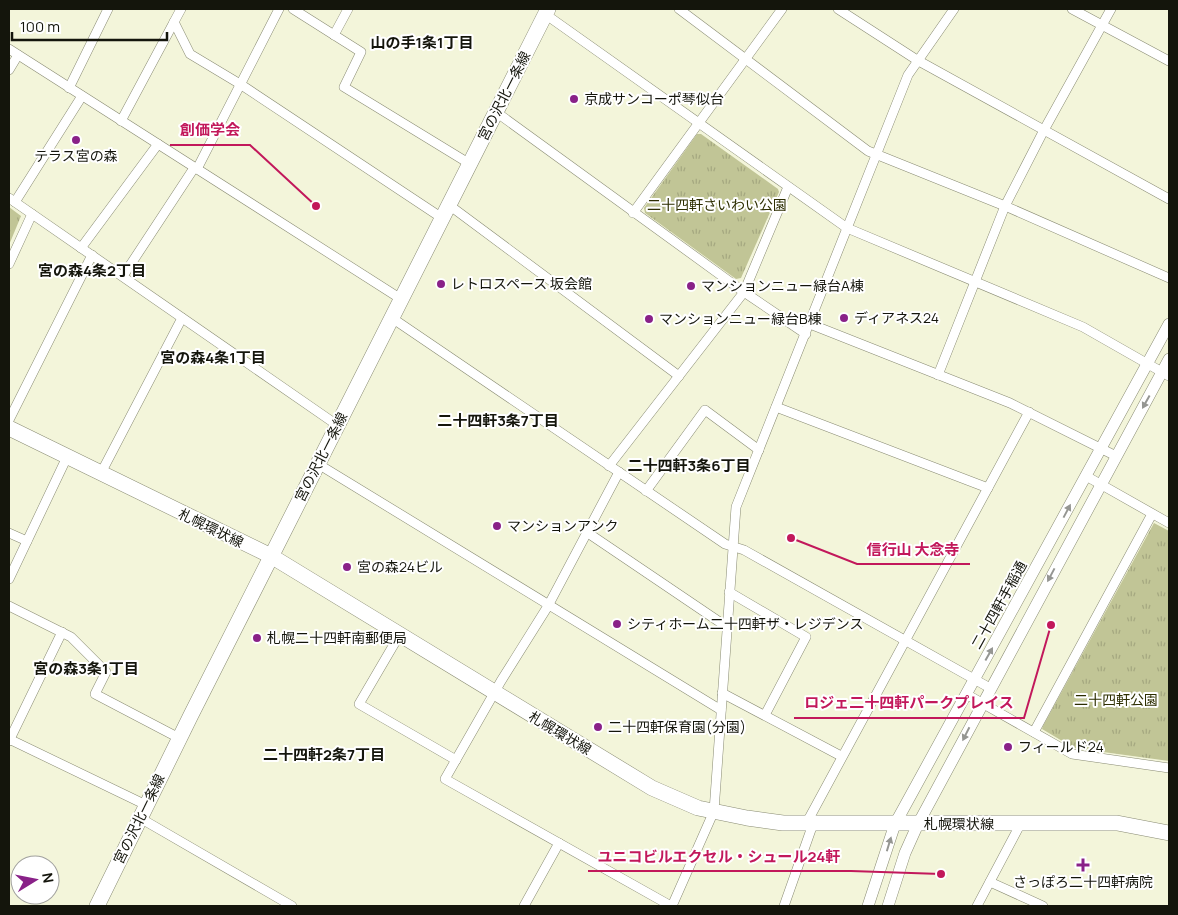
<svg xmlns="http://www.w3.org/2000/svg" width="1178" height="915" font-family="Manrope,'Noto Sans JP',sans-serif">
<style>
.park{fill:url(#park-tufts)}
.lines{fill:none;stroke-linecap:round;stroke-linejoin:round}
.minor-casing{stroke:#898b73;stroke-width:10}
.tertiary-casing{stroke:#898b73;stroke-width:12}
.primary-casing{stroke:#898b73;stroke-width:16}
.minor{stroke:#fff;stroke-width:9}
.tertiary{stroke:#fff;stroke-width:11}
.primary{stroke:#fff;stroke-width:15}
.oneway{fill:#959692}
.poi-dot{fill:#892188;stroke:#fff;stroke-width:2}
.labels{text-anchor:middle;stroke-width:4;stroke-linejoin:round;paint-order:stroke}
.street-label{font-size:14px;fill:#14150c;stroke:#fff}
.poi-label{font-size:14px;fill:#14150c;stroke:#fff;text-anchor:start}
.park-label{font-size:14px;fill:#2d2e01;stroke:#fff}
.neighbourhood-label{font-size:15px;font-weight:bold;fill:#14150c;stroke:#fff}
.leader{fill:none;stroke:#c2185b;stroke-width:2}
.callout-dot{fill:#c2185b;stroke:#fff;stroke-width:2}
.callout-label{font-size:15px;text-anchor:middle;font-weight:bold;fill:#c2185b;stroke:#fff;stroke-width:4;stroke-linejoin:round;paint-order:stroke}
</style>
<defs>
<pattern id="park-tufts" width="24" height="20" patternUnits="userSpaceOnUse" patternTransform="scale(1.25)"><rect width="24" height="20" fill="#c1c596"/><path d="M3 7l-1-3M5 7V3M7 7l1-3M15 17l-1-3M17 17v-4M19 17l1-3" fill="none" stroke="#a5a880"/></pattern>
</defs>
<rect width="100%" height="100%" fill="#f3f5da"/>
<!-- park -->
<g class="park">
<path d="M 697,134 L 701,134 L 778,189 L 779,192 L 741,278 L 736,279 L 645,213 L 644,208 Z"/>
<path d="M 9,207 L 21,216 L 9,245 Z"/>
<path d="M 1154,523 L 1169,531 L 1169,761 L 1074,748 L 1042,729 L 1043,726 Z"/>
</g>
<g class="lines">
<defs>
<g id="minor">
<path d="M 181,9 L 174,22 L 190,54 L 240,84 L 442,218"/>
<path d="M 293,9 L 361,52 L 344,87 L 470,164"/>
<path d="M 679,9 L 868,151 L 1005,206 L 1169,278"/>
<path d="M 838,9 L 917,60 L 1169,199"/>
<path d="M 1072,9 L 1169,61"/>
<path d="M 545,14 L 847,228 L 1083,327 L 1169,376"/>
<path d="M 334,35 L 348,9"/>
<path d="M 9,49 L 401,299"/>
<path d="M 9,70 L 18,55"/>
<path d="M 69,88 L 108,9"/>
<path d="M 496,112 L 744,292 L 806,334"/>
<path d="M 121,121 L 174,22"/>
<path d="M 197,169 L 279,9"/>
<path d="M 9,198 L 337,425"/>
<path d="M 15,202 L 82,96"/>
<path d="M 449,205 L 679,376"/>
<path d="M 633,213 L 782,9"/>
<path d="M 81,248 L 158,144"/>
<path d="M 9,264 L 32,214"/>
<path d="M 123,276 L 194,168"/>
<path d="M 392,318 L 725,544 L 744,550 L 990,688"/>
<path d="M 810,324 L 1010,403 L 1116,456"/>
<path d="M 938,375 L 1005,206 L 1044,130 L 1111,9"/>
<path d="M 776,407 L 988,488"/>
<path d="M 9,420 L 92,255"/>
<path d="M 318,464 L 721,710"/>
<path d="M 609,466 L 744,292 L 788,187"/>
<path d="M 619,472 L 548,606 L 501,681 L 445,779 L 671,906"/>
<path d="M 101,473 L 182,318"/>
<path d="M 1086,476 L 1169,523"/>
<path d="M 646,491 L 705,410 L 759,450"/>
<path d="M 9,533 L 27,541"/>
<path d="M 588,533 L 727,627"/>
<path d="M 9,579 L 67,457"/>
<path d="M 729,592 L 806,637 L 765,715"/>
<path d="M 9,606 L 71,637 L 106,672 L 95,694 L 179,738"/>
<path d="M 400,634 L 359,704 L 456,760"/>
<path d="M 722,693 L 841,756"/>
<path d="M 966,694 L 1072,754 L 1169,768"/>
<path d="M 1034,732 L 1152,514"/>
<path d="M 9,739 L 146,805"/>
<path d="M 9,741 L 62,632"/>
<path d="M 140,818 L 292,906"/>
<path d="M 806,824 L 1029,412"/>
<path d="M 990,882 L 1043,906"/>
<path d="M 524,906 L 559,843"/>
<path d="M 672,906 L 714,811 L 736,507 L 908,75 L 954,9"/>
<path d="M 784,906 L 813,824"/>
<path d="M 977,906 L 1021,823"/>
</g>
<g id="tertiary">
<path d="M 868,906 L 895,824 L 1169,324"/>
<path d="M 888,906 L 905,853 L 918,824 L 1169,359"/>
</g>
<g id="primary">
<path d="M 9,428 L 271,556 L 652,788 L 698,808 L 747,818 L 783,823 L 1117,823 L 1169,833"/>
<path d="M 97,906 L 191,715 L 548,9"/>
</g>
</defs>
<!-- minor casing -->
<use href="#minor" class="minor-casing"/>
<!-- tertiary casing -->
<use href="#tertiary" class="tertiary-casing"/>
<!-- primary casing -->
<use href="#primary" class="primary-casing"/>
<!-- minor -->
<use href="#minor" class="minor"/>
<!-- tertiary -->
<use href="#tertiary" class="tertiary"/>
<!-- primary -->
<use href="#primary" class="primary"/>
</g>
<!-- one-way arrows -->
<defs><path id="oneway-solid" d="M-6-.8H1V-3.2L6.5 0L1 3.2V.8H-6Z" transform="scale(1.25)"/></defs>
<g class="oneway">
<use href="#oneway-solid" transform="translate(1146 402) rotate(119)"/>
<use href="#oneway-solid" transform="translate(1067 511) rotate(-62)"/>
<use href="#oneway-solid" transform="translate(1051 575) rotate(118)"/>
<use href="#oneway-solid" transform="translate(989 654) rotate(-61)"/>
<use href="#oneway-solid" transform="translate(966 734) rotate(117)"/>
<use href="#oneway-solid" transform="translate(889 844) rotate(-73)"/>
</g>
<!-- markers -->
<g class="poi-dot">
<circle cx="574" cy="99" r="5"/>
<circle cx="76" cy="140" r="5"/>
<circle cx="441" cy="284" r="5"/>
<circle cx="691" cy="286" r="5"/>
<circle cx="844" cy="318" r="5"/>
<circle cx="649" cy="319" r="5"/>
<circle cx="497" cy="526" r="5"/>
<circle cx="347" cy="567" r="5"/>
<circle cx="617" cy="624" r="5"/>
<circle cx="257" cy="638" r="5"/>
<circle cx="598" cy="727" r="5"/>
<circle cx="1008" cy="747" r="5"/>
<path d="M1080.5 857.5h5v5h5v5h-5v5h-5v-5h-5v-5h5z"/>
</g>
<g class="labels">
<!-- street labels -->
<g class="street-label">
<text transform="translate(504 96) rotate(-63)" y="5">宮の沢北一条線</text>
<text transform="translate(321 457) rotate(-63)" y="5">宮の沢北一条線</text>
<text transform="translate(211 528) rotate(26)" y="5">札幌環状線</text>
<text transform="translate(999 605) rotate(-61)" y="5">二十四軒手稲通</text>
<text transform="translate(560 733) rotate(31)" y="5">札幌環状線</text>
<text transform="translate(139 819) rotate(-64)" y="5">宮の沢北一条線</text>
<text x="959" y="829">札幌環状線</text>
</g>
<!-- poi labels -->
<g class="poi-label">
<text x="584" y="104">京成サンコーポ琴似台</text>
<text x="76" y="161" text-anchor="middle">テラス宮の森</text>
<text x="451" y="289">レトロスペース 坂会館</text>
<text x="701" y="291">マンションニュー緑台A棟</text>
<text x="854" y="323">ディアネス24</text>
<text x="659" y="324">マンションニュー緑台B棟</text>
<text x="507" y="531">マンションアンク</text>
<text x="357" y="572">宮の森24ビル</text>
<text x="627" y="629">シティホーム二十四軒ザ・レジデンス</text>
<text x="267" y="643">札幌二十四軒南郵便局</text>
<text x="608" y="732">二十四軒保育園(分園)</text>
<text x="1018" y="752">フィールド24</text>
<text x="1083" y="887" text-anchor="middle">さっぽろ二十四軒病院</text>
</g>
<!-- park labels -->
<g class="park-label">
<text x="717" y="210">二十四軒さいわい公園</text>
<text x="1116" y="705">二十四軒公園</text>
</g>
<!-- neighbourhood labels -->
<g class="neighbourhood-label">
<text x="422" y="48">山の手1条1丁目</text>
<text x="92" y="276">宮の森4条2丁目</text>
<text x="213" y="363">宮の森4条1丁目</text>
<text x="498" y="426">二十四軒3条7丁目</text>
<text x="689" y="471">二十四軒3条6丁目</text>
<text x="86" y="674">宮の森3条1丁目</text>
<text x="324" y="760">二十四軒2条7丁目</text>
</g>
</g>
<!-- callouts -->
<path class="leader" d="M316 206L250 145H170M791 538L857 564H970M1051 625L1024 718H794M941 874L851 871H588"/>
<g class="callout-dot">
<circle cx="316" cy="206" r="5"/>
<circle cx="791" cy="538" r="5"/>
<circle cx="1051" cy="625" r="5"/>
<circle cx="941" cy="874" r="5"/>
</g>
<g class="callout-label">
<text x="210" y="135">創価学会</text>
<text x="913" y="555">信行山 大念寺</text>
<text x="909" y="708">ロジェ二十四軒パークプレイス</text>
<text x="719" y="862">ユニコビルエクセル・シュール24軒</text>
</g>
<!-- border -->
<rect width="1178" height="915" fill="none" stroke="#14150c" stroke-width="20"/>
<!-- north arrow -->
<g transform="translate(35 880) rotate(80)"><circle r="24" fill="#ffffff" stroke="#a1a19e"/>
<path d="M0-4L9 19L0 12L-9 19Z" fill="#892188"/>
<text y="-8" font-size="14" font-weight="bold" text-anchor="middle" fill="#14150c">N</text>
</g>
<!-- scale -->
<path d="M12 32v8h155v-8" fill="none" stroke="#14150c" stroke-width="2.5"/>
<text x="20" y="32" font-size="15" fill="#14150c" stroke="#ffffff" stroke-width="4" paint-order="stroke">100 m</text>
</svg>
